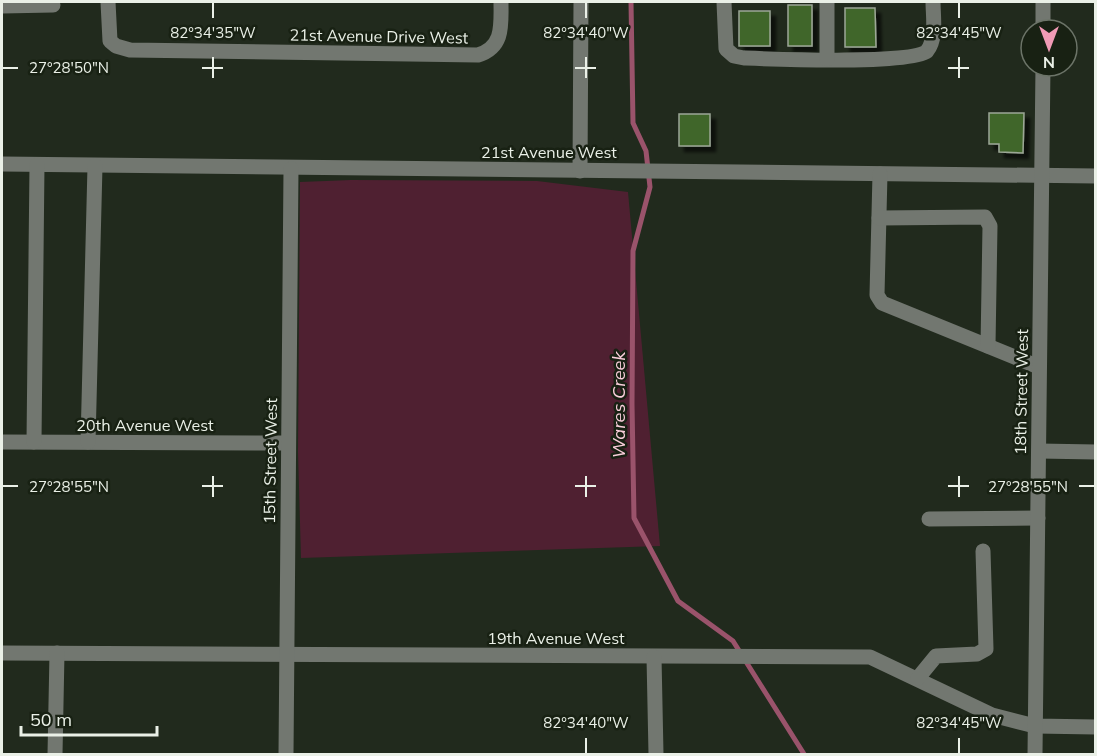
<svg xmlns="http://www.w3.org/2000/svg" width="1097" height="756" font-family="Mulish,sans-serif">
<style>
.green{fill:#4f2031}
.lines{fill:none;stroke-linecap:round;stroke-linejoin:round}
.stream{stroke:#9a536b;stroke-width:5}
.building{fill:#40662a;stroke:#9ca796;stroke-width:1.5;filter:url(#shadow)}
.minor{stroke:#727770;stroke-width:15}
.ticks{fill:none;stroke:#eaf0e7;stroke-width:2}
.labels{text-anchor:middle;stroke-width:5;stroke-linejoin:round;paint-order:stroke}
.street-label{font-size:16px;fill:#eaf0e7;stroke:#182113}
.water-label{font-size:18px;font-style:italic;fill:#facedb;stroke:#182113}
.ticks-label{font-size:15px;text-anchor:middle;fill:#eaf0e7;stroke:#182113;stroke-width:5;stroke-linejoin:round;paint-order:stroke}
</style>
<defs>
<filter id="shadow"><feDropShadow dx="5.5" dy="5.5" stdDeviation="1.5" flood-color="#0009"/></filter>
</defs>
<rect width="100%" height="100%" fill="#212a1d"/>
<!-- green -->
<path class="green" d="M 351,180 L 537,181 L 628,192 L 660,546 L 301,558 L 298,452 L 300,182 Z"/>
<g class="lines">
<!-- stream -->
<path class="stream" d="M 631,2 L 633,123 L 646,151 L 650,187 L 633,251 L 632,404 L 634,518 L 678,601 L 733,641 L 804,754"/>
</g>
<!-- building -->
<g class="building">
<rect x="788" y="5" width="24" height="41"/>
<path d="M 845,8 L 875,8 L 876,47 L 845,47 Z"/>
<rect x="739" y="11" width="31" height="35"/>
<path d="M 989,113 L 1024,113 L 1023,153 L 999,152 L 999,144 L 989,144 Z"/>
<rect x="679" y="114" width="31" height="32"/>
</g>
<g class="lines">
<!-- minor -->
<g class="minor">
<path d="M 108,2 L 110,41 L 116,46 L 130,50 L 478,55 C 504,47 501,25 501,2"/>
<path d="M 724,2 L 726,49 L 734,56 L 744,58 C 770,59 916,65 927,51 C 937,39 933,16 933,2"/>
<path d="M 827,2 L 827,59"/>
<path d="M 2,6 L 53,5"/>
<path d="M 1043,30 L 1043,2"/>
<path d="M 2,164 L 1096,176"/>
<path d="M 580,171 L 581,2"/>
<path d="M 880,174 L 877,295 L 882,303 L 1039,367"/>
<path d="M 879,218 L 985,217 L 990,226 L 988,346"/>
<path d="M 2,442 L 288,443"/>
<path d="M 34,442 L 37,165"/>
<path d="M 88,442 L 95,166"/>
<path d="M 1039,451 L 1096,452"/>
<path d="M 929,519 L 1038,518"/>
<path d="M 2,653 L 870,657 L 992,715 L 1035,726 L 1096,727"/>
<path d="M 654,657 L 656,754"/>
<path d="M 918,678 L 936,656 L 977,654 L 986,649 L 983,551"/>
<path d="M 55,754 L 57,653"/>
<path d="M 286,754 L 291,169"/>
<path d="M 1035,754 L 1043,66"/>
</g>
</g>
<!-- ticks -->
<path class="ticks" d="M 213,3 L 213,18M 586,3 L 586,18M 959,3 L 959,18M 213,57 L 213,78M 586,57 L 586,78M 959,57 L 959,78M 3,68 L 18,68M 202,68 L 223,68M 575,68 L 596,68M 948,68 L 969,68M 213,476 L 213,497M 586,476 L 586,497M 959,476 L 959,497M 3,486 L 18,486M 202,486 L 223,486M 575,486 L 596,486M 948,486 L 969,486M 1079,486 L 1094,486M 586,738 L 586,753M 959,738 L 959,753"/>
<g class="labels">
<!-- street labels -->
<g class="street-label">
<text transform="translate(379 36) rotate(1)" y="6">21st Avenue Drive West</text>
<text x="549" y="158">21st Avenue West</text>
<text transform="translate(1021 392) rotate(-89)" y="6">18th Street West</text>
<text x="145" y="431">20th Avenue West</text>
<text transform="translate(270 461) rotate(-89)" y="6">15th Street West</text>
<text x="556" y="644">19th Avenue West</text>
</g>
<!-- water labels -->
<g class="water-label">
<text transform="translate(619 405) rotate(-90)" y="6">Wares Creek</text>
</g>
</g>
<g class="ticks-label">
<text x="213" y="38">82°34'35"W</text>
<text x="586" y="38">82°34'40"W</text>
<text x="959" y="38">82°34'45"W</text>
<text x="69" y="73">27°28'50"N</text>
<text x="1028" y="492">27°28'55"N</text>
<text x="69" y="492">27°28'55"N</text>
<text x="586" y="728">82°34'40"W</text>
<text x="959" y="728">82°34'45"W</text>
</g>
<!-- border -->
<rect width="1097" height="756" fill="none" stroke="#eaf0e7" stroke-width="6"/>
<!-- north arrow -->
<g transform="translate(1049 48) rotate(180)"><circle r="28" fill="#182113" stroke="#6c7468" stroke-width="1.5"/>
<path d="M0-4.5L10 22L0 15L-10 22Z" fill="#f09ab5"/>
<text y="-9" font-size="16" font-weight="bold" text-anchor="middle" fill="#eaf0e7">N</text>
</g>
<!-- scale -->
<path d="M21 726v9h136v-9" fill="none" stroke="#eaf0e7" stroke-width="3"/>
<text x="30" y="726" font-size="18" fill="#eaf0e7" stroke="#182113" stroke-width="4.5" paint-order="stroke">50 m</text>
</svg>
